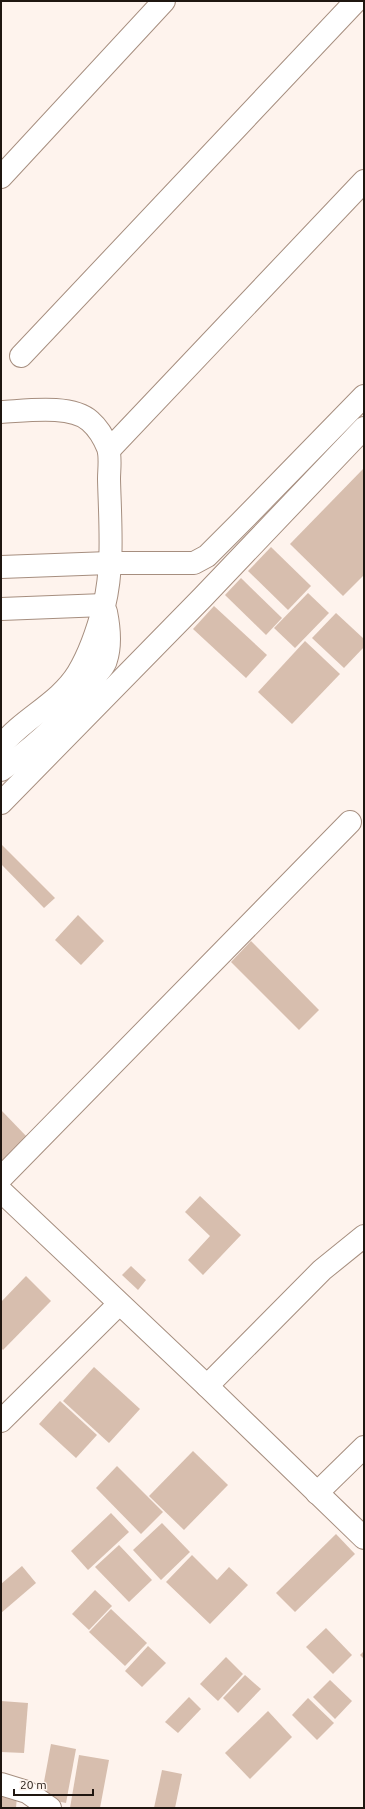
<svg xmlns="http://www.w3.org/2000/svg" width="365" height="1809" font-family="Ubuntu,sans-serif">
<style>
.building{fill:#d7beae}
.lines{fill:none;stroke-linecap:round;stroke-linejoin:round}
.minor-casing{stroke:#a68e7f;stroke-width:24}
.minor{stroke:#fff;stroke-width:22}
</style>
<rect width="100%" height="100%" fill="#fef3ed"/>
<!-- building -->
<g class="building">
<path d="M 364,468 L 364,575 L 343,596 L 290,544 Z"/>
<path d="M 271,547 L 311,586 L 288,610 L 248,571 Z"/>
<path d="M 241,578 L 282,618 L 266,635 L 225,595 Z"/>
<path d="M 308,593 L 329,613 L 295,648 L 274,628 Z"/>
<path d="M 214,606 L 267,655 L 246,678 L 193,629 Z"/>
<path d="M 336,613 L 364,639 L 364,647 L 344,668 L 312,638 Z"/>
<path d="M 305,641 L 340,674 L 292,724 L 258,692 Z"/>
<path d="M 1,844 L 55,898 L 44,908 L 1,864 Z"/>
<path d="M 78,915 L 104,941 L 81,965 L 55,940 Z"/>
<path d="M 251,941 L 319,1010 L 299,1030 L 231,962 Z"/>
<path d="M 1,1110 L 28,1138 L 1,1165 Z"/>
<path d="M 200,1196 L 241,1235 L 203,1275 L 188,1260 L 210,1236 L 185,1212 Z"/>
<path d="M 131,1266 L 146,1280 L 138,1290 L 122,1275 Z"/>
<path d="M 26,1276 L 51,1301 L 3,1350 L 1,1348 L 1,1302 Z"/>
<path d="M 94,1367 L 140,1409 L 109,1443 L 63,1401 Z"/>
<path d="M 60,1401 L 97,1435 L 76,1458 L 39,1424 Z"/>
<path d="M 193,1451 L 228,1485 L 184,1530 L 149,1496 Z"/>
<path d="M 117,1466 L 163,1512 L 141,1534 L 96,1488 Z"/>
<path d="M 111,1513 L 129,1532 L 88,1570 L 71,1551 Z"/>
<path d="M 162,1523 L 190,1552 L 161,1580 L 133,1550 Z"/>
<path d="M 336,1534 L 355,1554 L 295,1612 L 276,1593 Z"/>
<path d="M 119,1545 L 152,1580 L 129,1602 L 95,1567 Z"/>
<path d="M 192,1555 L 217,1580 L 229,1567 L 248,1585 L 210,1624 L 166,1582 Z"/>
<path d="M 22,1566 L 36,1583 L 1,1613 L 1,1584 Z"/>
<path d="M 95,1590 L 112,1606 L 89,1630 L 72,1614 Z"/>
<path d="M 111,1609 L 147,1643 L 125,1666 L 89,1632 Z"/>
<path d="M 326,1628 L 352,1655 L 333,1674 L 306,1647 Z"/>
<path d="M 148,1646 L 166,1663 L 142,1687 L 125,1671 Z"/>
<path d="M 364,1651 L 364,1659 L 360,1655 Z"/>
<path d="M 226,1657 L 243,1674 L 218,1701 L 200,1684 Z"/>
<path d="M 245,1675 L 261,1689 L 238,1713 L 223,1698 Z"/>
<path d="M 330,1680 L 352,1701 L 335,1719 L 313,1697 Z"/>
<path d="M 189,1697 L 201,1709 L 178,1733 L 165,1722 Z"/>
<path d="M 308,1698 L 334,1723 L 317,1740 L 292,1715 Z"/>
<path d="M 1,1701 L 28,1703 L 24,1753 L 1,1752 Z"/>
<path d="M 268,1711 L 292,1737 L 250,1779 L 225,1753 Z"/>
<path d="M 51,1744 L 76,1749 L 66,1803 L 41,1798 Z"/>
<path d="M 79,1755 L 109,1760 L 100,1808 L 70,1808 Z"/>
<path d="M 162,1770 L 182,1774 L 175,1808 L 154,1808 Z"/>
<path d="M 1,1795 L 17,1796 L 16,1808 L 1,1808 Z"/>
</g>
<g class="lines">
<defs>
<g id="minor">
<path d="M 1,177 L 164,1"/>
<path d="M 21,356 L 356,1"/>
<path d="M 1,412 C 25,411 71,404 90,421 C 98,428 104,438 108,448 C 111,457 109,470 109,479 C 110,520 114,566 104,606 C 98,629 90,653 78,673 C 59,704 23,718 1,746"/>
<path d="M 109,450 L 364,181"/>
<path d="M 1,567 L 109,563 L 194,563 L 207,556 L 241,522 L 364,396"/>
<path d="M 1,609 L 104,605"/>
<path d="M 1,770 C 36,747 76,709 98,673 C 101,669 105,665 106,660 C 111,645 109,627 106,612"/>
<path d="M 1,803 L 203,597 L 364,428"/>
<path d="M 1,1178 L 350,822"/>
<path d="M 1,1191 L 207,1386 L 364,1538"/>
<path d="M 207,1386 L 322,1270 L 364,1236"/>
<path d="M 1,1421 L 119,1304"/>
<path d="M 317,1493 L 364,1447"/>
<path d="M 1,1784 L 27,1792 L 50,1808"/>
</g>
</defs>
<!-- minor casing -->
<use href="#minor" class="minor-casing"/>
<!-- minor -->
<use href="#minor" class="minor"/>
</g>
<!-- border -->
<rect width="365" height="1809" fill="none" stroke="#1f1610" stroke-width="4"/>
<!-- scale -->
<path d="M14 1789v6h79v-6" fill="none" stroke="#1f1610" stroke-width="2"/>
<text x="20" y="1789" font-size="12" fill="#1f1610" stroke="#fef3ed" stroke-width="3" paint-order="stroke">20 m</text>
</svg>
